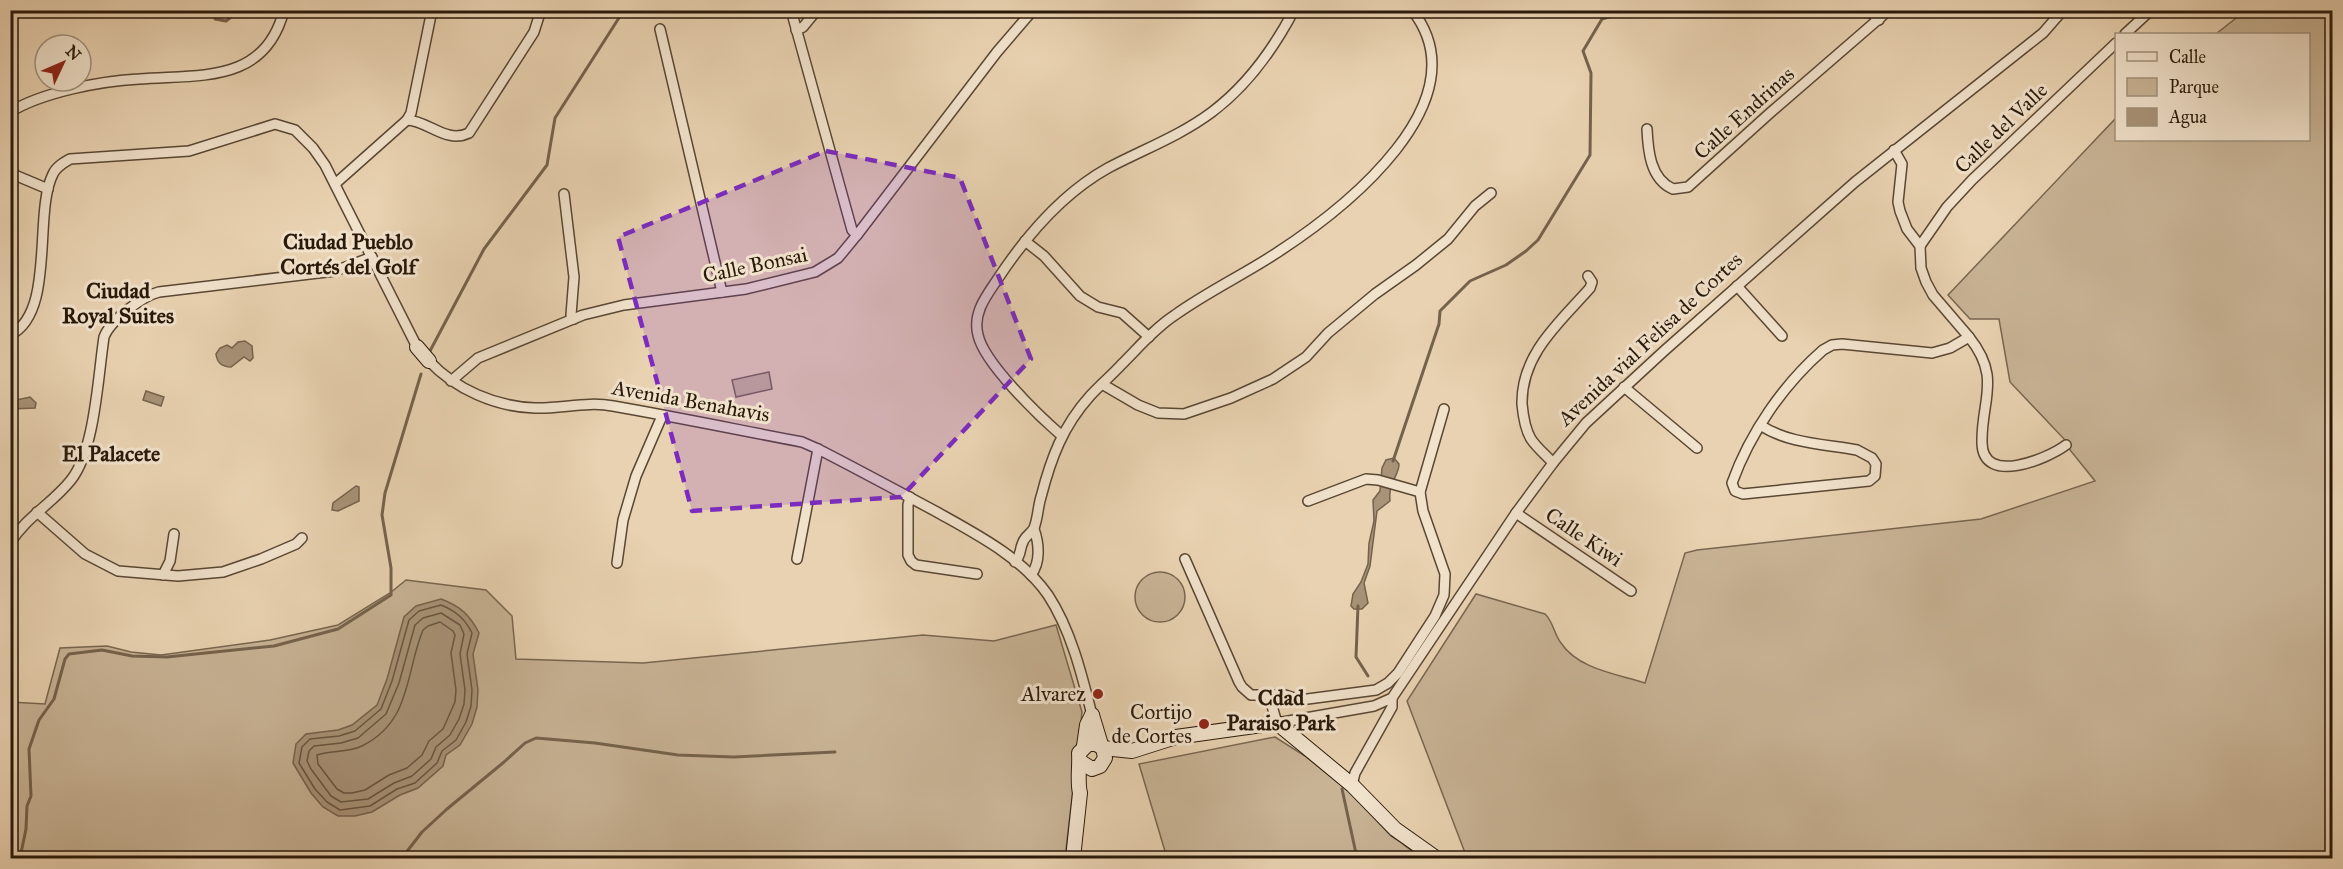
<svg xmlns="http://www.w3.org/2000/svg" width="2343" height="869" font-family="'IM FELL Great Primer',serif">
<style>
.green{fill:#c8b395;stroke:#786650;stroke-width:1.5}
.water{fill:#a89378;stroke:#75624c;stroke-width:1.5}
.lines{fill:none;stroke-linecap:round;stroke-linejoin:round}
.shore{stroke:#685641;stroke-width:1.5}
.stream{stroke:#75624c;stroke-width:3}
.street-casing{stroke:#594734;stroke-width:12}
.secondary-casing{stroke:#29190a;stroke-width:16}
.street{stroke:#f1e2cc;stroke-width:9}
.secondary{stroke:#f1e2cc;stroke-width:14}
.marked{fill:#7b2cbf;fill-opacity:0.2;stroke:#7b2cbf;stroke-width:4.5;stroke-dasharray:12 8;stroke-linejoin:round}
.poi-dot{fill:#8f2418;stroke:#f1e2cc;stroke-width:2}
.labels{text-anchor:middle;stroke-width:6;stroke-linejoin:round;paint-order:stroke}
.street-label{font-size:21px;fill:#29190a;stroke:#f1e2cc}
.poi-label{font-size:21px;fill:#29190a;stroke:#f1e2cc;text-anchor:end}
.neighbourhood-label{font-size:22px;font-weight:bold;fill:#29190a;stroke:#f1e2cc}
</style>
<rect width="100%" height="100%" fill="#e9d2b1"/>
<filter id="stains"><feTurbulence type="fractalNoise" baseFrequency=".00333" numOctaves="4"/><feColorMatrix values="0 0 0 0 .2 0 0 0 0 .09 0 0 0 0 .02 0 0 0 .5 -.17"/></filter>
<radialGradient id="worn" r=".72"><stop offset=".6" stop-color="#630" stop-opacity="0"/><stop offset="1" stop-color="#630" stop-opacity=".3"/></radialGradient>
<!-- green -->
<g class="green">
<path d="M 2245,11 L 2332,11 L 2332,858 L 1467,858 L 1407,701 L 1476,594 L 1545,614 C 1553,621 1554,634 1561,643 C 1578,669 1617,674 1645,683 L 1685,553 L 1697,550 L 1981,519 L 2095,481 L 2066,445 L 2065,440 L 2010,382 L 1999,319 L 1970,319 L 1948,295 L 2116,118 L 2116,140 L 2308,140 L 2308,34 L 2216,34 Z"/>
<path d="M 769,372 L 772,389 L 736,397 L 732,380 Z"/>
<circle cx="1160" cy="597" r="25"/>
<path d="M 406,580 L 486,590 L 512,616 L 516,659 L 643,663 L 923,635 L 994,641 L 1056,625 L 1082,712 L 1065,858 L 11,858 L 10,702 L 45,704 L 60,648 L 107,646 L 131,652 L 161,655 L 270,640 L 338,625 L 390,593 Z"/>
<path d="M 1275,737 L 1305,756 L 1349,791 L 1391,836 L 1425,858 L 1167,858 L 1139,764 Z"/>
</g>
<!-- water -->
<g class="water">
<path d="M 245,341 L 252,346 L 253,358 L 250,361 L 244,357 L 231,367 C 223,367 217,363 216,354 L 220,348 L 227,345 L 232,348 L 238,342 Z"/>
<path d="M 146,391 L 164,397 L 161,406 L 143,400 Z"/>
<path d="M 30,397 L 36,403 L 35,408 L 11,409 L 11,401 Z"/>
<path d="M 1394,458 L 1399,464 C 1399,476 1388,482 1390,501 L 1377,511 L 1370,566 L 1364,583 L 1368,603 L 1362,609 L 1354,609 L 1351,606 L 1353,594 L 1361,582 L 1368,564 L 1369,543 L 1374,521 L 1373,500 L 1380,491 L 1382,468 L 1386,460 Z"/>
<path d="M 356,486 L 359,487 L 359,501 L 338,511 L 332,510 L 333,503 Z"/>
<path d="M 441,599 C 460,606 470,615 479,633 L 473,654 L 478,690 L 477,707 L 472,724 L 460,745 L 446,755 L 443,766 L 418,788 L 400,795 L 372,812 L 355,816 L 338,816 L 323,807 L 311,793 L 293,763 L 296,744 L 306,734 L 338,730 L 352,725 L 377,705 L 387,679 L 404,617 L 416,606 Z"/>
</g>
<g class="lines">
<!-- shore -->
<g class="shore">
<path d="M 441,605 C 456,611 465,619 472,633 L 467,654 L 472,690 L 471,706 L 466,722 L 456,740 L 442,751 L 437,763 L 415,783 L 397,789 L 370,806 L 340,810 L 327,802 L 315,789 L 299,763 L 302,747 L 310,739 L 339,736 L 355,731 L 381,709 L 392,681 L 409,620 L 419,611 Z"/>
<path d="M 441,613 L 460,625 L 464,634 L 460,654 L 465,690 L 464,704 L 459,719 L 450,735 L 436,747 L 431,759 L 412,776 L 394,783 L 368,799 L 341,802 L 331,796 L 311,769 L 307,761 L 309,751 L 314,746 L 341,743 L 358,738 L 386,714 L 399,683 L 415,625 L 423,618 Z"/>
<path d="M 440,622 L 453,631 L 455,635 L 451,653 L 456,690 L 455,702 L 443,729 L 429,741 L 422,755 L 407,768 L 389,775 L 365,790 L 352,793 L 344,793 L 337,789 L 318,764 L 317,755 C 331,750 348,753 362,746 C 412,721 405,673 423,630 L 428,626 Z"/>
</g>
<!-- stream -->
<g class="stream">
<path d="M 215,19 L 226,21 L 240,10"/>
<path d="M 430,351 L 484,249 L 547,165 L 555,118 L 624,10"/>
<path d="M 1393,461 L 1439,324 L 1440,311 L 1470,281 L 1506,265 L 1526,251 L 1538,240 L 1590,155 L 1591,73 L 1583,51 L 1602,19 L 1632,10"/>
<path d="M 1358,606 L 1356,657 L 1368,676"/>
<path d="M 1342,789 L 1357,858"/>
<path d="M 1404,844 L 1423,858"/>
<path d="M 20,858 L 26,829 L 27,806 L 31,796 L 29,749 L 39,720 L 54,699 L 65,659 L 69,654 L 102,650 L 132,656 L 167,657 L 274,646 L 338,629 L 391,595 L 391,568 L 382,515 L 385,493 L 421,374"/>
<path d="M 398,858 L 405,854 L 422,832 L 447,809 L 504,762 L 525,743 L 536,738 L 595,743 L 678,755 L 734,757 L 835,752"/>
</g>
<defs>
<g id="street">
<path d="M 791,10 L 852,230 L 857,235"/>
<path d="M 1868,10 L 1879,20"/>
<path d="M 660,29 L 722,292"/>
<path d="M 796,30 L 803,27 L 817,10"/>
<path d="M 2125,34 L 2151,10"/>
<path d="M 10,112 C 43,92 101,81 139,79 C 198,74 265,85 284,10"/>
<path d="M 407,120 C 429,121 446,144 469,133 L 525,46 L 534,32 L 541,10"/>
<path d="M 1647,129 C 1648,150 1650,179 1673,189 L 1688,187 L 1770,113 L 1889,10"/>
<path d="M 10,173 L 48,189"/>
<path d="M 335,184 L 407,120 L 411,113 L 432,10"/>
<path d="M 564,194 L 574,277 L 571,315 L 574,319"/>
<path d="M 1025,241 L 1044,256 L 1080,296 L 1098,307 L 1122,313 L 1149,337"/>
<path d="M 1920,246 L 1947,207 L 1972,180 L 2116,43"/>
<path d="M 1737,286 L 1782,336"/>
<path d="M 10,335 C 56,313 33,213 53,174 C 56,167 63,163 70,159 L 189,151 L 275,124 L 295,130 L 313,148 L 325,165 L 417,347"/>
<path d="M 1969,337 C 2002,378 1981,400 1982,443 C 1983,486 2047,459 2066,445"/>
<path d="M 429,361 C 455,389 496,407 535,408 C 561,409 587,401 613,406 C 676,417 739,430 802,442 L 818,449 C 857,469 896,490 935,511 C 974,533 1022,557 1048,595 C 1071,630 1082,675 1092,715"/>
<path d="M 451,381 L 478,358 L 583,315 L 624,305 L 746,289 L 815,272 L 838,258 L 857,235 L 997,52 L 1033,10"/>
<path d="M 1102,384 L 1138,405 L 1158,413 L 1184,414 L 1231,398 L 1273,379 L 1306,357 L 1328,333 L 1375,294 L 1416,265 L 1448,239 L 1475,206 L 1491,193"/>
<path d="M 1624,387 L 1697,448"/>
<path d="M 1760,425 C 1789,444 1825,444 1857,450 L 1872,458 L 1876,464 L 1875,476 L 1869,481 L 1743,494 L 1735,491 L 1732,483 C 1750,433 1783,385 1823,350 L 1832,345 L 1842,344 L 1932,353 L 1950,348 L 1969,337 L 1933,295 L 1926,282 L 1921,268 L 1920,246 L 1907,229 L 1900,211 L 1898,202 L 1902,164 L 1894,150"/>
<path d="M 1061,435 C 1039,416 984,363 978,335 C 972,312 988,294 999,277 C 1027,235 1063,193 1108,168 C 1142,150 1180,136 1212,112 C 1248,85 1273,50 1294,10"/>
<path d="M 1553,463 C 1546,455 1537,448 1531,439 C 1525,429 1523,415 1522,404 C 1521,354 1560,322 1590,288 L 1592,282 L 1588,276"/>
<path d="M 910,497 L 908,505 L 908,555 L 911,561 L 916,565 L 977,574"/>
<path d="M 1308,501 L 1366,479 L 1378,480 L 1420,492"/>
<path d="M 37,512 L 85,554 L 118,571 L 178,576 L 223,572 L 261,559 L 296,544 L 302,538"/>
<path d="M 1516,513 L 1631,591"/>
<path d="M 10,543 C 27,516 52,504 71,480 C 95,450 98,376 104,337 C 110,321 142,296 159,292 L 335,271 L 372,257"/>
<path d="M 797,559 L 818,449"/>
<path d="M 1185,559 L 1239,682 L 1242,687 L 1251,695 L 1285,695 L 1300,700 L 1376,690 L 1388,683 L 1398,673 L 1435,616 L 1444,595 L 1445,574 L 1423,511 L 1420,492 L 1444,409"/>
<path d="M 1015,562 C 1022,554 1019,550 1023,542 C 1025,536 1032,533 1034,528 C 1038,518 1038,506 1041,497 C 1051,458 1063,426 1090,396 C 1100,385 1112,375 1122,364 C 1139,347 1155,328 1175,315 C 1207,292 1243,275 1275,254 C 1343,210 1484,101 1412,10"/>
<path d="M 617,563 L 623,520 L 636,476 L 662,416"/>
<path d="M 163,575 L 170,561 L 174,534"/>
<path d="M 1031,575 C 1041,562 1039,543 1034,529"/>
<path d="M 1269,696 L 1277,723 L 1374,706 L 1392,698 L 1516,513 L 1553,463 L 1586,423 L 1664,351 L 1855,182 L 2043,33 L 2063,10"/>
<path d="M 1352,785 L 1355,773 L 1392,707 L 1392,698"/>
</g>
<g id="secondary">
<path d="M 417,347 L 429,361"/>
<path d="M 1092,715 L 1102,748"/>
<path d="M 1084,746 L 1087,725 L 1092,715"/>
<path d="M 1103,748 L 1132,751 L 1176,737 L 1277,723 L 1352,785 L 1395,829 L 1436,858"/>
<path d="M 1073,858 L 1080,793 C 1077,781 1080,766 1079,753 L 1088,744 L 1096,744 L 1103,748 L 1105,758 L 1100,766 L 1092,769 L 1081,762"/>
</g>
</defs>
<!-- street casing -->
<use href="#street" class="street-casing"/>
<!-- secondary casing -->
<use href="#secondary" class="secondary-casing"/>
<!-- street -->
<use href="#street" class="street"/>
<!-- secondary -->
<use href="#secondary" class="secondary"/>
</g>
<!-- marked area -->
<path class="marked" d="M 826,151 L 960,178 L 1031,359 L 901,497 L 692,511 L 618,237 Z"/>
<!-- markers -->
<g class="poi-dot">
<circle cx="1098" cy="694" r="6"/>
<circle cx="1204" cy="724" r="6"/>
</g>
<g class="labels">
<!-- street labels -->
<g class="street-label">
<text transform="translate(1744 113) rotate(-42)" y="7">Calle Endrinas</text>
<text transform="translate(2001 128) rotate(-44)" y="7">Calle del Valle</text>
<text transform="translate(755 265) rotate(-12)" y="7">Calle Bonsai</text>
<text transform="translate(1650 339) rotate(-43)" y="7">Avenida vial Felisa de Cortes</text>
<text transform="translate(691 401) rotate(10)" y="7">Avenida Benahavis</text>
<text transform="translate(1584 537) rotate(34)" y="7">Calle Kiwi</text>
</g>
<!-- poi labels -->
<g class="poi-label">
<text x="1086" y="701">Alvarez</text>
<text x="1192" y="719">Cortijo<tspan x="1192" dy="24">de Cortes</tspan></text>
</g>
<!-- neighbourhood labels -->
<g class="neighbourhood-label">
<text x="348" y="249">Ciudad Pueblo<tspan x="348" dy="25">Cortés del Golf</tspan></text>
<text x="118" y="298">Ciudad<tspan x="118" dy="25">Royal Suites</tspan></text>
<text x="111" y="461">El Palacete</text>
<text x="1281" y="705">Cdad<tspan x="1281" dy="25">Paraiso Park</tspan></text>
</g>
</g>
<!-- margin -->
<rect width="2343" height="869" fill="none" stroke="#e9d2b1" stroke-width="36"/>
<rect x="12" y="12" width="2319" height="845" fill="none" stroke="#29190a" stroke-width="3"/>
<rect x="18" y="18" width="2307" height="833" fill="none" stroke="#29190a" stroke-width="1.5"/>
<!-- legend -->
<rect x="2115" y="33" width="195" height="108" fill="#f1e2cc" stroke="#a1927e" stroke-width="1.5"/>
<rect x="2127" y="52" width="30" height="9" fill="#f1e2cc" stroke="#a1927e" stroke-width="1.5"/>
<text x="2169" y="63" font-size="18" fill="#29190a">Calle</text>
<rect x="2127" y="78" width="30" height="18" fill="#c8b395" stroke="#a1927e" stroke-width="1.5"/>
<text x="2169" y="93" font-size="18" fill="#29190a">Parque</text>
<rect x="2127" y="108" width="30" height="18" fill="#a89378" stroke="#a1927e" stroke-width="1.5"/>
<text x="2169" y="123" font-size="18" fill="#29190a">Agua</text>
<!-- north arrow -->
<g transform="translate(63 63) rotate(46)"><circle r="28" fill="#f1e2cc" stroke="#a1927e" stroke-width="1.5"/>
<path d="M0-4.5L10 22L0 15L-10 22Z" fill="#8f2418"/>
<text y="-9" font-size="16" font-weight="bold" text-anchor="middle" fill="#29190a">N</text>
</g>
<rect width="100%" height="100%" filter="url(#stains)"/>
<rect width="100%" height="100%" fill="url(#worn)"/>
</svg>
